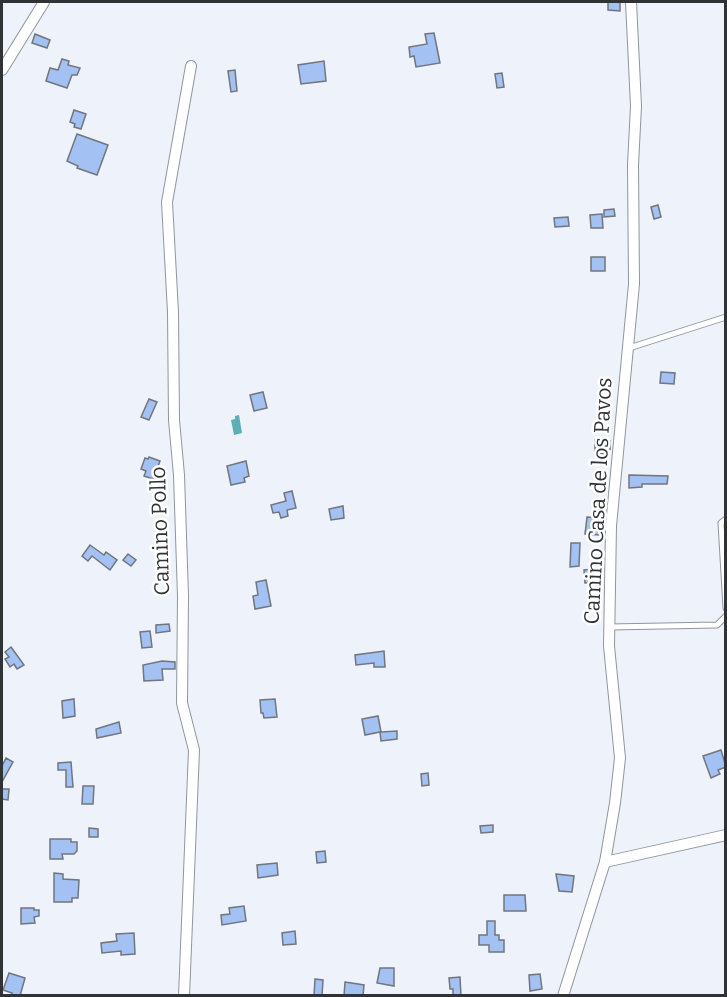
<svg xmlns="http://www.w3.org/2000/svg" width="727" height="997" font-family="Bitter,serif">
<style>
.water{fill:#5daeb5}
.building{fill:#a4c1f4;stroke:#71757d;stroke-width:1.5}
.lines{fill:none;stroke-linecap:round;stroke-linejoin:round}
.lane-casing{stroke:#91959d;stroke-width:7}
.street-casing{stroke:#91959d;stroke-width:12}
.lane{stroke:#fff;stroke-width:5}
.street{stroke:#fff;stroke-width:10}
.labels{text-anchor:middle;stroke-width:5;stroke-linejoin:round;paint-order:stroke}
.street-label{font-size:21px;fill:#303235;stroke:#fff}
</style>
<rect width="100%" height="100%" fill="#edf2fb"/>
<!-- water -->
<path class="water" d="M 239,415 L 242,433 L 234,435 L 231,420 L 235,419 L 235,416 Z"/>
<!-- building -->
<g class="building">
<path d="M 608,2 L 620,2 L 620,11 L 608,10 Z"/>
<path d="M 434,33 L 440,63 L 416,67 L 414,56 L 410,57 L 409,47 L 427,44 L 425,34 Z"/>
<path d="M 35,34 L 50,40 L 47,48 L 32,43 Z"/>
<path d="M 62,59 L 69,61 L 68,65 L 80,68 L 77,75 L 72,75 L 67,88 L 46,81 L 50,68 L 58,70 Z"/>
<path d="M 324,61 L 326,81 L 301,84 L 298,65 Z"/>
<path d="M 235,70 L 237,91 L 231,92 L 228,71 Z"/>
<path d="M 502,73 L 504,87 L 497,88 L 495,74 Z"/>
<path d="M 74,110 L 86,114 L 81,129 L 74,127 L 75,124 L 70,122 Z"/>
<path d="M 77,134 L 108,145 L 97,175 L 77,168 L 78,166 L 67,161 Z"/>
<path d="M 658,205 L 661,217 L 654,219 L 651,207 Z"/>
<path d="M 614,209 L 615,216 L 604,217 L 604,210 Z"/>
<path d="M 602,214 L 603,228 L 591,228 L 590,215 Z"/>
<path d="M 568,217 L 569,226 L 555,227 L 554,218 Z"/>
<rect x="591" y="257" width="14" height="14"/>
<path d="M 661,372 L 675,373 L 674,384 L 660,383 Z"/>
<path d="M 263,392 L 267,408 L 254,411 L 250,395 Z"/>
<path d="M 149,399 L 157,402 L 149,420 L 141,417 Z"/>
<path d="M 595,440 L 610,441 L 610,449 L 606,448 L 605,454 L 595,453 Z"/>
<path d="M 149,457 L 160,461 L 153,479 L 144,476 L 146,471 L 141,469 L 145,458 L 148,459 Z"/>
<path d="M 246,461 L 249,476 L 244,478 L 245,482 L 231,485 L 227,466 Z"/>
<path d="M 629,475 L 668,476 L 667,484 L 642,484 L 642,487 L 629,488 Z"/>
<path d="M 292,491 L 296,508 L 287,510 L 288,516 L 281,518 L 279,512 L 273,513 L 271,505 L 286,501 L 284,493 Z"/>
<path d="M 343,506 L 344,518 L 331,520 L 329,509 Z"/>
<path d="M 587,517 L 601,518 L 600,535 L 585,534 Z"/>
<path d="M 571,543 L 580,543 L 579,566 L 570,567 Z"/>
<path d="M 90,545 L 104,555 L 106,552 L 117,560 L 110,570 L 92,556 L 88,561 L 82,556 Z"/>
<path d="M 128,554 L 136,560 L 131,566 L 123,560 Z"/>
<path d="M 594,569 L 595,582 L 585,583 L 584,570 Z"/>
<path d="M 266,580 L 271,606 L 255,609 L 253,596 L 258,595 L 256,582 Z"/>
<path d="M 169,624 L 170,631 L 156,633 L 156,625 Z"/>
<path d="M 150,631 L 152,647 L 142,648 L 140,632 Z"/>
<path d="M 11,647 L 24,665 L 17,669 L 14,664 L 10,667 L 5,659 L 9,657 L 5,652 Z"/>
<path d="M 384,651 L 385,667 L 374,667 L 374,663 L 356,665 L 355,655 Z"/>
<path d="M 162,661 L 175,662 L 175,669 L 162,669 L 163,680 L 144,681 L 143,665 Z"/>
<path d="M 74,699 L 75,716 L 63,718 L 62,701 Z"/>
<path d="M 275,699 L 277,717 L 264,718 L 263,713 L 261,713 L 260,700 Z"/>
<path d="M 378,716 L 381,732 L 397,731 L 397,739 L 381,741 L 380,732 L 365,735 L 362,719 Z"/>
<path d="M 119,722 L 121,733 L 97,738 L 96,729 Z"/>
<path d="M 721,750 L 726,767 L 718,770 L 720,774 L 711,778 L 703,756 Z"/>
<path d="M 6,758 L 13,762 L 2,782 L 2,766 Z"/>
<path d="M 71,762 L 73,787 L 66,787 L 66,770 L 58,770 L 58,763 Z"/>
<path d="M 428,773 L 429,785 L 422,786 L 421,774 Z"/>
<path d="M 83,786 L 94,786 L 93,804 L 82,804 Z"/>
<path d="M 2,789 L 9,789 L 8,800 L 2,799 Z"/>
<path d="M 493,825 L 493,832 L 481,833 L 480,826 Z"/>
<path d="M 89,828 L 98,829 L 98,837 L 89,837 Z"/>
<path d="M 50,839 L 71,839 L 71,842 L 77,842 L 77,851 L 74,854 L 62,854 L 63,859 L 50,859 Z"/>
<path d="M 325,851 L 326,862 L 317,863 L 316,852 Z"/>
<path d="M 277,863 L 278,875 L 258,878 L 257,865 Z"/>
<path d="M 54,873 L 63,874 L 63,879 L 79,880 L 78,898 L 72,898 L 72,902 L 54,902 Z"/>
<path d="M 556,874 L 574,876 L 572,892 L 559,891 Z"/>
<path d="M 504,895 L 525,895 L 526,911 L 504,911 Z"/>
<path d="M 244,906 L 246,921 L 222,925 L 221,915 L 230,914 L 229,908 Z"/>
<path d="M 21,908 L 34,908 L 34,910 L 39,910 L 39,916 L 34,917 L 35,923 L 21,924 Z"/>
<path d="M 487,921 L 495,921 L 495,935 L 499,935 L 499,940 L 504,940 L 504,952 L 489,952 L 489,945 L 479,945 L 479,935 L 487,935 Z"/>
<path d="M 295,931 L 296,944 L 283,945 L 282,933 Z"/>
<path d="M 134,933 L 135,954 L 121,955 L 121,951 L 102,953 L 101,943 L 117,941 L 116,934 Z"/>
<path d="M 380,968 L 394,968 L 394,986 L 377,983 Z"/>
<path d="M 9,973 L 25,978 L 20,996 L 11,996 L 12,993 L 3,990 Z"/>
<path d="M 540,974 L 542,989 L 530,991 L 529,975 Z"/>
<path d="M 460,977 L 461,996 L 453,996 L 453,989 L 450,989 L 449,978 Z"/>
<path d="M 315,979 L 323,980 L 322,996 L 314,996 Z"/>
<path d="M 345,982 L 364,985 L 363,996 L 344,996 Z"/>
</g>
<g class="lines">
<defs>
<g id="lane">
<path d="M 629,348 L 726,317"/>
<path d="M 726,519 L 721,523 L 726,608"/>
<path d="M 609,627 L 717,625 L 726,616"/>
</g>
<g id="street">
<path d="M 2,70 L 44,2"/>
<path d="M 605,862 L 726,835"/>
<path d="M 184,996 L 194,750 L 182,703 L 183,596 L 179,475 L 174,420 L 173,312 L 167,202 L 191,66"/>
<path d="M 563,996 L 605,862 L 615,803 L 620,758 L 609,646 L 611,526 L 634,284 L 633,165 L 636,106 L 631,2"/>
</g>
</defs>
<!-- lane casing -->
<use href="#lane" class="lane-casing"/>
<!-- street casing -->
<use href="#street" class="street-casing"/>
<!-- lane -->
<use href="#lane" class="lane"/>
<!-- street -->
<use href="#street" class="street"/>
</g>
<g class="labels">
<!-- street labels -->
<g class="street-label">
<text transform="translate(598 501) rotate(-87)" y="7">Camino Casa de los Pavos</text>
<text transform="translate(160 531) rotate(-92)" y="7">Camino Pollo</text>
</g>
</g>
<!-- border -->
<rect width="727" height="997" fill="none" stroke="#303235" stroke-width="6"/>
</svg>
